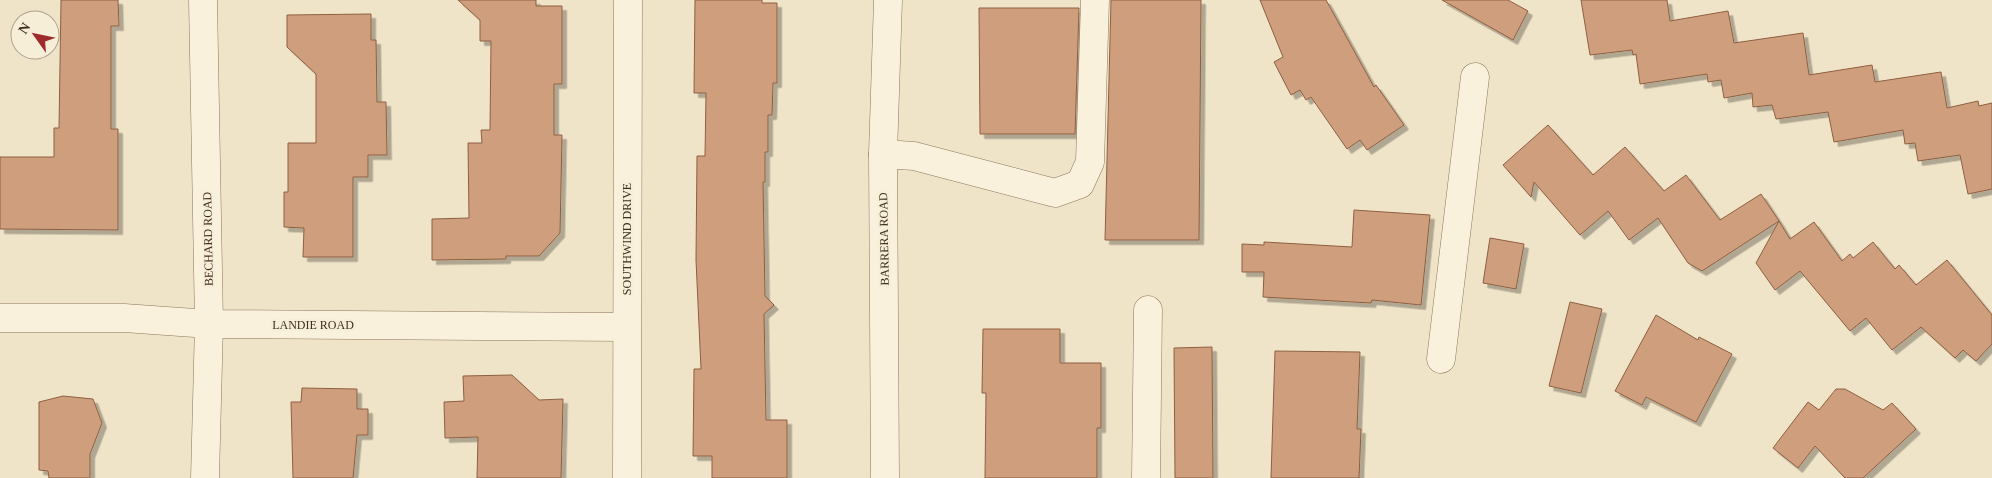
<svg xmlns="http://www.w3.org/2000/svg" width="1992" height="478" font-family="Georgia,serif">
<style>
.building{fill:#cf9f7d;stroke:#8d5f41;filter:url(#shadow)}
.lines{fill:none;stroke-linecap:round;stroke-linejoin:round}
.minor-casing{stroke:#8d765c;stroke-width:29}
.tertiary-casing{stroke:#8d765c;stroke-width:29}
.minor{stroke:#faf1dc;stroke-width:28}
.tertiary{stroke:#faf1dc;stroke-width:28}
.labels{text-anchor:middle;stroke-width:4.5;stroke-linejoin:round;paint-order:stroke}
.street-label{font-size:12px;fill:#3d2e20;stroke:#f7eed8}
</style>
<defs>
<filter id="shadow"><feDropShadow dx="4.5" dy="4.5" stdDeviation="0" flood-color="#0004"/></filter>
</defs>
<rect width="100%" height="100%" fill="#f0e4c8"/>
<!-- building -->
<g class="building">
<path d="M 61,0 L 118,0 L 119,26 L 111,26 L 111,129 L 118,129 L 118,230 L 0,229 L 0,157 L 54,157 L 54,128 L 59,128 Z"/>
<path d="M 458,0 L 536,0 L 536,6 L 562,6 L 562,84 L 554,84 L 554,135 L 562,135 L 560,233 L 539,256 L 506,256 L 506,259 L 432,260 L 432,219 L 469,218 L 468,143 L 482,143 L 481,130 L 490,130 L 491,41 L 480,41 L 480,20 Z"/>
<path d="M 695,0 L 762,0 L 762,3 L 777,3 L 777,83 L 773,83 L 772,115 L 768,115 L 768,152 L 765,152 L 765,182 L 763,182 L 765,296 L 774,305 L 764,314 L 766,420 L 787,420 L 787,478 L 712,478 L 712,456 L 693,456 L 694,369 L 701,369 L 696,260 L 697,156 L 705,156 L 706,93 L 694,93 Z"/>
<path d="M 1111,0 L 1201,0 L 1199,240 L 1105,240 Z"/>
<path d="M 1260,0 L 1326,0 L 1374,87 L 1376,85 L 1404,125 L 1367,150 L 1360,140 L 1347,149 L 1311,97 L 1306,100 L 1300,90 L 1291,95 L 1274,62 L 1283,57 Z"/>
<path d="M 1442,0 L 1508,0 L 1528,11 L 1513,40 Z"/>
<path d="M 1581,0 L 1667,0 L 1670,21 L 1728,11 L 1734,43 L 1803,33 L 1809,75 L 1872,65 L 1875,82 L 1941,72 L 1947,108 L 1978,101 L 1979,106 L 1992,103 L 1992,189 L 1968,194 L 1960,155 L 1918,161 L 1915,143 L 1905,144 L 1903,130 L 1834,142 L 1828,112 L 1776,119 L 1772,105 L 1753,107 L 1752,93 L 1724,98 L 1721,80 L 1708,82 L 1707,74 L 1640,84 L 1636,54 L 1633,55 L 1632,50 L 1590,55 Z"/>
<path d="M 979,8 L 1079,8 L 1075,134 L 980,134 Z"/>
<path d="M 371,14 L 371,40 L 376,40 L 377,102 L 386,102 L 387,155 L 368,155 L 368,177 L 353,177 L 353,257 L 303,257 L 304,228 L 284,227 L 284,192 L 288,192 L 288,143 L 316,143 L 316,74 L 287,47 L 287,15 Z"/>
<path d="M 1548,125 L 1593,175 L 1625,147 L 1664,191 L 1686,175 L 1720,220 L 1761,194 L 1779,221 L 1702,271 L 1688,263 L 1658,218 L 1629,240 L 1608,211 L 1580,235 L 1534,182 L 1531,197 L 1503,165 Z"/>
<path d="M 1354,210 L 1430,215 L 1421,305 L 1372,300 L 1371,303 L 1263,297 L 1264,272 L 1242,272 L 1242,244 L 1264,245 L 1264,242 L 1352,247 Z"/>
<path d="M 1779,221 L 1790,239 L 1814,222 L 1842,261 L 1850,254 L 1853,258 L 1873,242 L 1895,269 L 1899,265 L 1916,285 L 1947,260 L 1992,315 L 1992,344 L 1976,361 L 1963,350 L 1955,358 L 1921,327 L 1892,350 L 1866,318 L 1850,331 L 1800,271 L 1775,290 L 1756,263 Z"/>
<path d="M 1490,238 L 1524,244 L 1516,289 L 1483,283 Z"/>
<path d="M 1570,302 L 1602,309 L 1581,393 L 1549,386 Z"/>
<path d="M 1656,315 L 1698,340 L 1699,337 L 1732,354 L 1696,422 L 1646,397 L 1642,405 L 1615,391 Z"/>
<path d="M 983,329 L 1060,329 L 1060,363 L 1101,363 L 1101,428 L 1097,428 L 1097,478 L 985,478 L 986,393 L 982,393 Z"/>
<path d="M 1212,347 L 1213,478 L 1175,478 L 1174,348 Z"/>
<path d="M 1275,351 L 1360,352 L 1357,429 L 1361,429 L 1359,478 L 1271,478 Z"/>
<path d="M 512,375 L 539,400 L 563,399 L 561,478 L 477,478 L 478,437 L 445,438 L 444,402 L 464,401 L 463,376 Z"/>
<path d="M 302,388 L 357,389 L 357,409 L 368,409 L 368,435 L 357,435 L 353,478 L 293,478 L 291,402 L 301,402 Z"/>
<path d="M 1836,389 L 1845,389 L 1883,410 L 1892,403 L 1916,429 L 1863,478 L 1845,478 L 1815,446 L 1798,468 L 1773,448 L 1808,402 L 1819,410 Z"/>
<path d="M 63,396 L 93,399 L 102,423 L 90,454 L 90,478 L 49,478 L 48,471 L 39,470 L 39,402 Z"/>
</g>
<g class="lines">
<defs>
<g id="minor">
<path d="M 203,0 L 209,324 L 205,478"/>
<path d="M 883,154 L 914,156 L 1055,193 L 1080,184 L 1090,162 L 1095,0"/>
<path d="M 0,318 L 124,318 L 209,324 L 626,327"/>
<path d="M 1441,359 L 1475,77"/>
<path d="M 627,478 L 628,0"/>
<path d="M 1146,478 L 1148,310"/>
</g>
<path id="tertiary" d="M 885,478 L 883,154 L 888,0"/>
</defs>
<!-- minor casing -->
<use href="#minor" class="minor-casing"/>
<!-- tertiary casing -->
<use href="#tertiary" class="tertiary-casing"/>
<!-- minor -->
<use href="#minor" class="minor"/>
<!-- tertiary -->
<use href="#tertiary" class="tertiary"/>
</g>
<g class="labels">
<!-- street labels -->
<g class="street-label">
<text transform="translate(208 239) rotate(-91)" y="4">BECHARD ROAD</text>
<text transform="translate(627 239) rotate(-90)" y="4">SOUTHWIND DRIVE</text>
<text transform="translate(884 239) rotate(-91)" y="4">BARRERA ROAD</text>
<text x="313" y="329">LANDIE ROAD</text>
</g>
</g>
<!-- north arrow -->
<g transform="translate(35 35) rotate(303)"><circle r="24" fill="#f7eed8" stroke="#ada18e"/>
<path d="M0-4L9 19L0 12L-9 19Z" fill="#9e2a2b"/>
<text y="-8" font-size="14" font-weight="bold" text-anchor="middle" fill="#3d2e20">N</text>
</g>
</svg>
